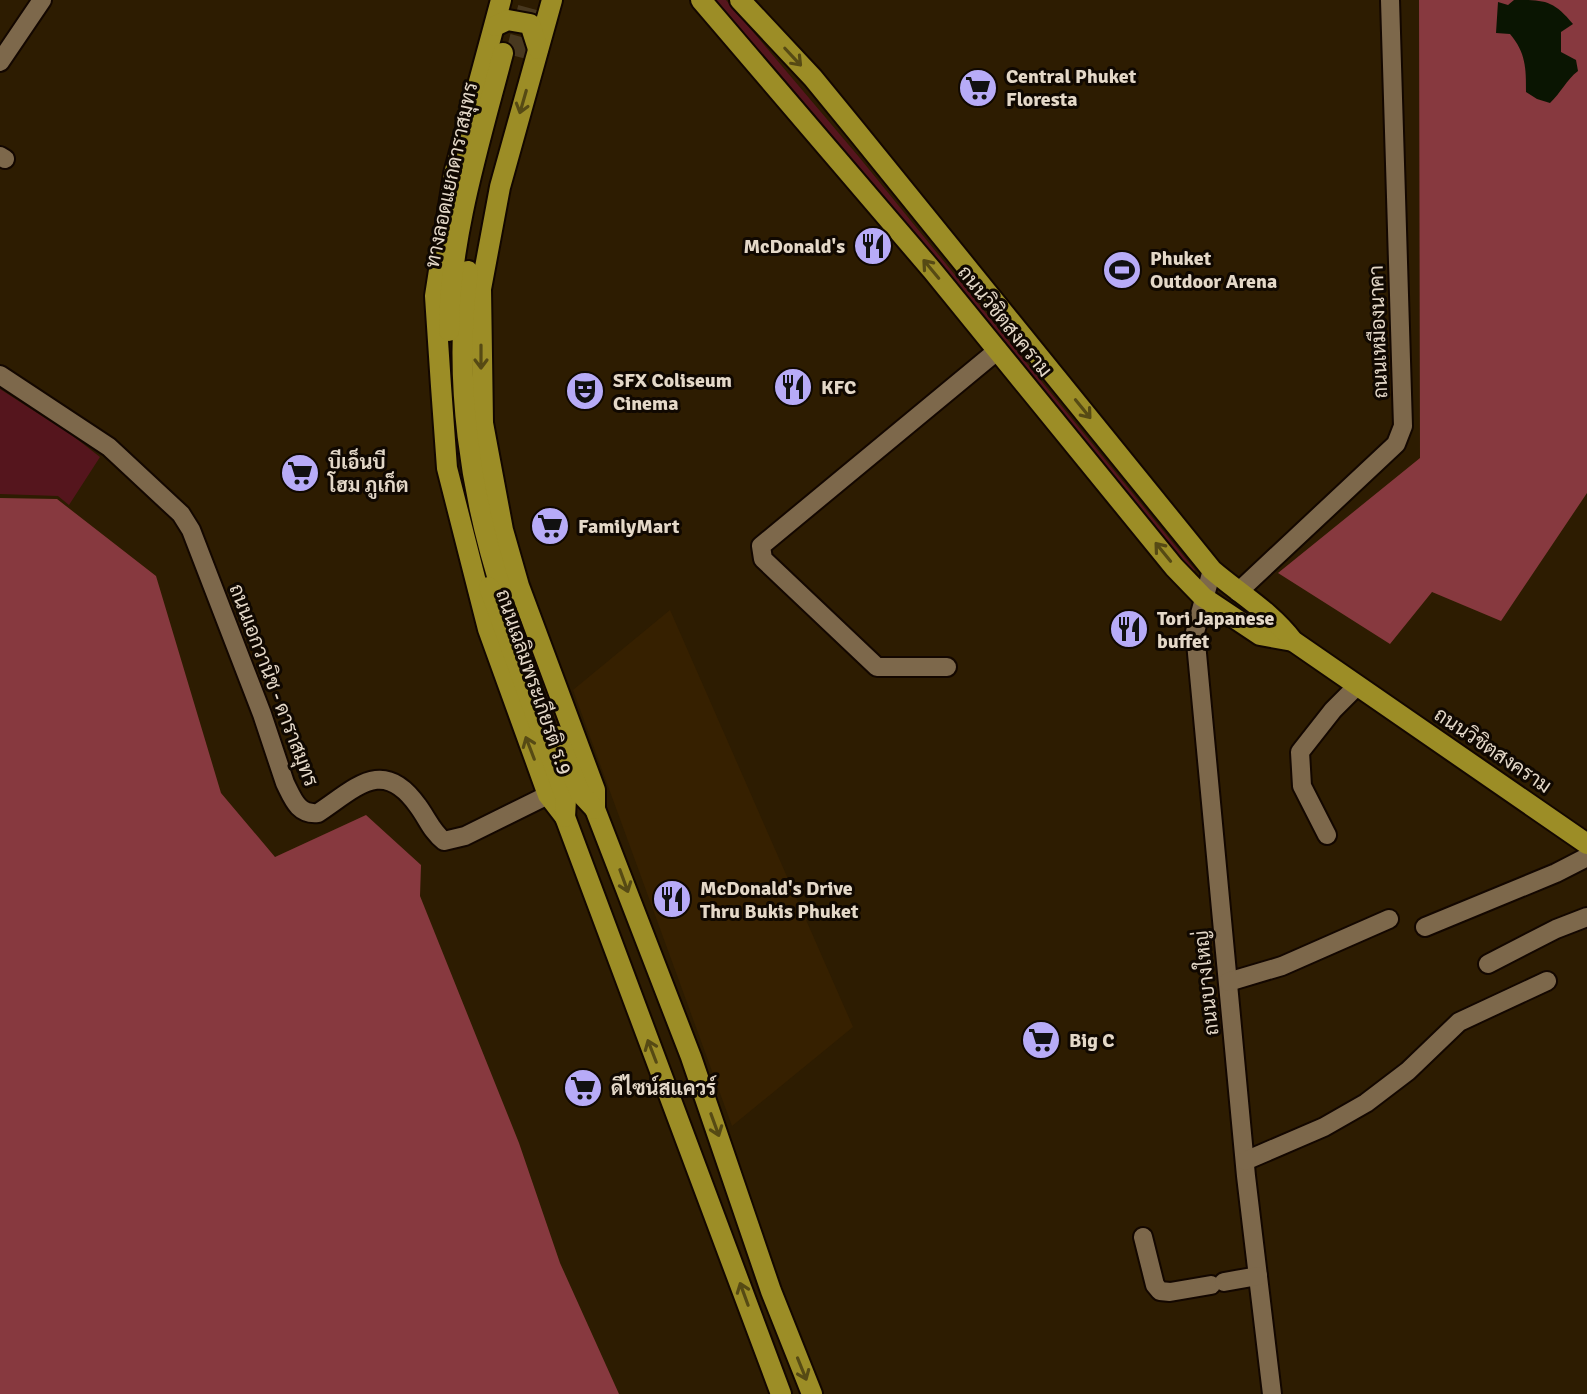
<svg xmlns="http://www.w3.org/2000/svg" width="1587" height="1394" font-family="Signika,Sarabun,sans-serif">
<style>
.built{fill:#362000}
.green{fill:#55151d}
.forest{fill:#87393f}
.water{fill:#0a1502}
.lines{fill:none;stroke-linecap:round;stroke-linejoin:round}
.major-tunnel{stroke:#48381f;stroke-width:20;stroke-dasharray:20 10;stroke-linecap:butt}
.minor-casing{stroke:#130700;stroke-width:22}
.major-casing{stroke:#130700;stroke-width:24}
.minor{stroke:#7d684b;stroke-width:18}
.major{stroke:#9c8d26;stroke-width:20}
.oneway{stroke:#564a14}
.labels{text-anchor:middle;stroke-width:6;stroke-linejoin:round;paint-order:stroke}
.poi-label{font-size:20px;font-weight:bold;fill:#e4d8c8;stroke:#100801;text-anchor:start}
.street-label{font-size:20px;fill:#e4d8c8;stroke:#100801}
</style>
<rect width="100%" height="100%" fill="#2d1c01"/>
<!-- built -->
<path class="built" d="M 670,610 L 853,1027 L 732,1126 L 573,690 Z"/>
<!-- green -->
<g class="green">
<path d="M 715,0 L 726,0 L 859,157 L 1195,570 L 1193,572 L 960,287 L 767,65 Z"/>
<path d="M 0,389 L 73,436 L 100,457 L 69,505 L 58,496 L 0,494 Z"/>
</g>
<!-- forest -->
<g class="forest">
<path d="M 1419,0 L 1587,0 L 1587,493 L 1501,621 L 1432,592 L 1390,644 L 1278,573 L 1420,458 Z"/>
<path d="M 0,498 L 57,499 L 156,576 L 221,793 L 275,857 L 366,815 L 421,865 L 420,896 L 519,1143 L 560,1263 L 619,1394 L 0,1394 Z"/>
</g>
<!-- water -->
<path class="water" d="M 1514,0 C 1545,0 1553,0 1573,24 L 1561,32 L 1561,52 L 1576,60 L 1578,71 C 1566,80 1561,93 1550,103 L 1537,99 L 1526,92 C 1526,68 1526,53 1510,34 L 1496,33 L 1498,2 L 1508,5 Z"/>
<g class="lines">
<!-- major-tunnel -->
<path class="major-tunnel" d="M 515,56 L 530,0"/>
<defs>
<g id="minor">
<path d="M 0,62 L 42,0"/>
<path d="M 0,156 L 5,159"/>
<path d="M 0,375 L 109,447 L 181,514 L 191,530 L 262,714 L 285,783 C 293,799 298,815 318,813 C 356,788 383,756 418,806 C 427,818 432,832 444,841 L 465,836 L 548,795"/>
<path d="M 1212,570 L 1195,632 L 1246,1176 L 1272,1394"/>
<path d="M 1238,592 L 1396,444 L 1403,426 L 1390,0"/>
<path d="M 947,667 L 877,667 L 763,559 L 761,546 L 998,350"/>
<path d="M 1327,835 L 1302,786 L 1300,752 L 1333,710 L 1357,686"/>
<path d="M 1425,927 L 1556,873 L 1587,857"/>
<path d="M 1488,964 L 1556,929 L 1587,917"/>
<path d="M 1228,982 L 1282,966 L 1389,919"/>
<path d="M 1245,1161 L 1324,1127 L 1366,1103 L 1408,1071 L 1459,1022 L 1547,981"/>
<path d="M 1143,1237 L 1155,1285 L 1160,1291 L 1170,1292 L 1211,1285"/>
<path d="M 1224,1282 L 1258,1276"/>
</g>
<g id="major">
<path d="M 501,0 L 454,174 L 435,296 L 441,386 L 447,468 L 488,629 L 548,795 L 565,817 L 781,1394"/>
<path d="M 552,0 L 500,187 L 481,289 L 483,423 L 503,530 L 519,586 L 595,790 L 595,809 L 691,1057 L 771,1291 L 812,1394"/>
<path d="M 701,0 L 932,270 L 1174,567 L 1203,597 L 1260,635 L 1293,641"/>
<path d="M 740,0 L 813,78 L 858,133 L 1212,570 C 1240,594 1270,611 1293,641 L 1587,844"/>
<path d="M 495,26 L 508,20 L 530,24 L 538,49"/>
<path d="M 468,271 C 453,379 470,495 504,598"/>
<path d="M 449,331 C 449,240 480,141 503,53"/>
<path d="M 489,587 L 566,799 L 565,817"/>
<path d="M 557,736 L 580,793 L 595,809"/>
</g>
</defs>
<!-- minor casing -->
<use href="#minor" class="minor-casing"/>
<!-- major casing -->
<use href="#major" class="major-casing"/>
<!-- minor -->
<use href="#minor" class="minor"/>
<!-- major -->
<use href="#major" class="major"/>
</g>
<!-- one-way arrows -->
<defs><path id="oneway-shaft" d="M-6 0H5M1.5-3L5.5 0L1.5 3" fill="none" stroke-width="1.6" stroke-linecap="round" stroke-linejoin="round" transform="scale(2)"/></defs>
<g class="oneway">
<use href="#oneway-shaft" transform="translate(793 57) rotate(47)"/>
<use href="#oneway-shaft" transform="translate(523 102) rotate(106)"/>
<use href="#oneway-shaft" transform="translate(931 269) rotate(-130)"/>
<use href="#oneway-shaft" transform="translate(481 357) rotate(90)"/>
<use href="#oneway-shaft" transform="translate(1083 409) rotate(51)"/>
<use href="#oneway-shaft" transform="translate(1163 552) rotate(-129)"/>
<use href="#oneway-shaft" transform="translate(530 748) rotate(-111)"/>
<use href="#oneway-shaft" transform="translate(624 881) rotate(70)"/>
<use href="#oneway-shaft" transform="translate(652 1051) rotate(-111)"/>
<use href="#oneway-shaft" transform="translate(715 1125) rotate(70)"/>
<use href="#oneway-shaft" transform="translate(744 1294) rotate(-110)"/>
<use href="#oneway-shaft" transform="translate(802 1369) rotate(68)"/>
</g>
<!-- icons -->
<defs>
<symbol id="supermarket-disc" viewBox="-11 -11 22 22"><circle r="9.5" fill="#b7abf7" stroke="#100801"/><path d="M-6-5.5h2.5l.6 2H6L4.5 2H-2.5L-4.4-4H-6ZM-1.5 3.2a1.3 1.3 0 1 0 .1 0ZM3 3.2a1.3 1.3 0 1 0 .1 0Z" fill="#111"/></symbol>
<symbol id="restaurant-disc" viewBox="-11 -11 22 22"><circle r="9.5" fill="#b7abf7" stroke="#100801"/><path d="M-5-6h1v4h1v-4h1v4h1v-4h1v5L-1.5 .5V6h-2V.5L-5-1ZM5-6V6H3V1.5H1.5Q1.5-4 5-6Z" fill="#111"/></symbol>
<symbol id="stadium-disc" viewBox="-11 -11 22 22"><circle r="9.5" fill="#b7abf7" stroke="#100801"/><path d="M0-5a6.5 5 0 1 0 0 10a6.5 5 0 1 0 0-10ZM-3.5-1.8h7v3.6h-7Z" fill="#111"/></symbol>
<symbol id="theatre-disc" viewBox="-11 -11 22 22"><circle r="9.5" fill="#b7abf7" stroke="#100801"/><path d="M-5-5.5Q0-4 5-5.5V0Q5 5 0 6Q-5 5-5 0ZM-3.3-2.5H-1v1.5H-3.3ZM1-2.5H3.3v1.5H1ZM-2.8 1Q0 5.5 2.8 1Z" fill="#111"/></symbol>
</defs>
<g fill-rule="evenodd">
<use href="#supermarket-disc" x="956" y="66" width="44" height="44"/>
<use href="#restaurant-disc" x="851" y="224" width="44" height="44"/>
<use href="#stadium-disc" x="1100" y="248" width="44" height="44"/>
<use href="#restaurant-disc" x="771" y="365" width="44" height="44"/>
<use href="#theatre-disc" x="563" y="369" width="44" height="44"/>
<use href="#supermarket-disc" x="278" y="451" width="44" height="44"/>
<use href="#supermarket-disc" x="528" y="504" width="44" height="44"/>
<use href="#restaurant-disc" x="1107" y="607" width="44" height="44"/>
<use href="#restaurant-disc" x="650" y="877" width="44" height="44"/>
<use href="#supermarket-disc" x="1019" y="1018" width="44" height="44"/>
<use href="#supermarket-disc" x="561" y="1066" width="44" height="44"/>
</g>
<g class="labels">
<!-- poi labels -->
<g class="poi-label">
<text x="1006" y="83">Central Phuket<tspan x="1006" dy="23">Floresta</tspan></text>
<text x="845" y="253" text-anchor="end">McDonald's</text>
<text x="1150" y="265">Phuket<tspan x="1150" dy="23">Outdoor Arena</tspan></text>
<text x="613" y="387">SFX Coliseum<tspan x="613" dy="23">Cinema</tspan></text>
<text x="821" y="394">KFC</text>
<text x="328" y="469">บีเอ็นบี<tspan x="328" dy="23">โฮม ภูเก็ต</tspan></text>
<text x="578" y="533">FamilyMart</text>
<text x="1157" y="625">Tori Japanese<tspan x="1157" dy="23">buffet</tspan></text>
<text x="700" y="895">McDonald's Drive<tspan x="700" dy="23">Thru Bukis Phuket</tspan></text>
<text x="1069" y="1047">Big C</text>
<text x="611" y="1095">ดีไซน์สแควร์</text>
</g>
<!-- street labels -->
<g class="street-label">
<text transform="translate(451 175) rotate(-78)" y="7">ทางลอดแยกดาราสมุทร</text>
<text transform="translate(1005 321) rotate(51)" y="7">ถนนวิชิตสงคราม</text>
<text transform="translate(1378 332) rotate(-92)" y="7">ถนนเหมืองนาคา</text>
<text transform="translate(534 682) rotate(71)" y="7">ถนนเฉลิมพระเกียรติ ร.9</text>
<text transform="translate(274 685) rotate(69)" y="7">ถนนเอกวานิช - ดาราสมุทร</text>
<text transform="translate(1493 750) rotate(34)" y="7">ถนนวิชิตสงคราม</text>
<text transform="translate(1206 983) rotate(-96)" y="7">ถนนบางใหญ่</text>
</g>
</g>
</svg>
